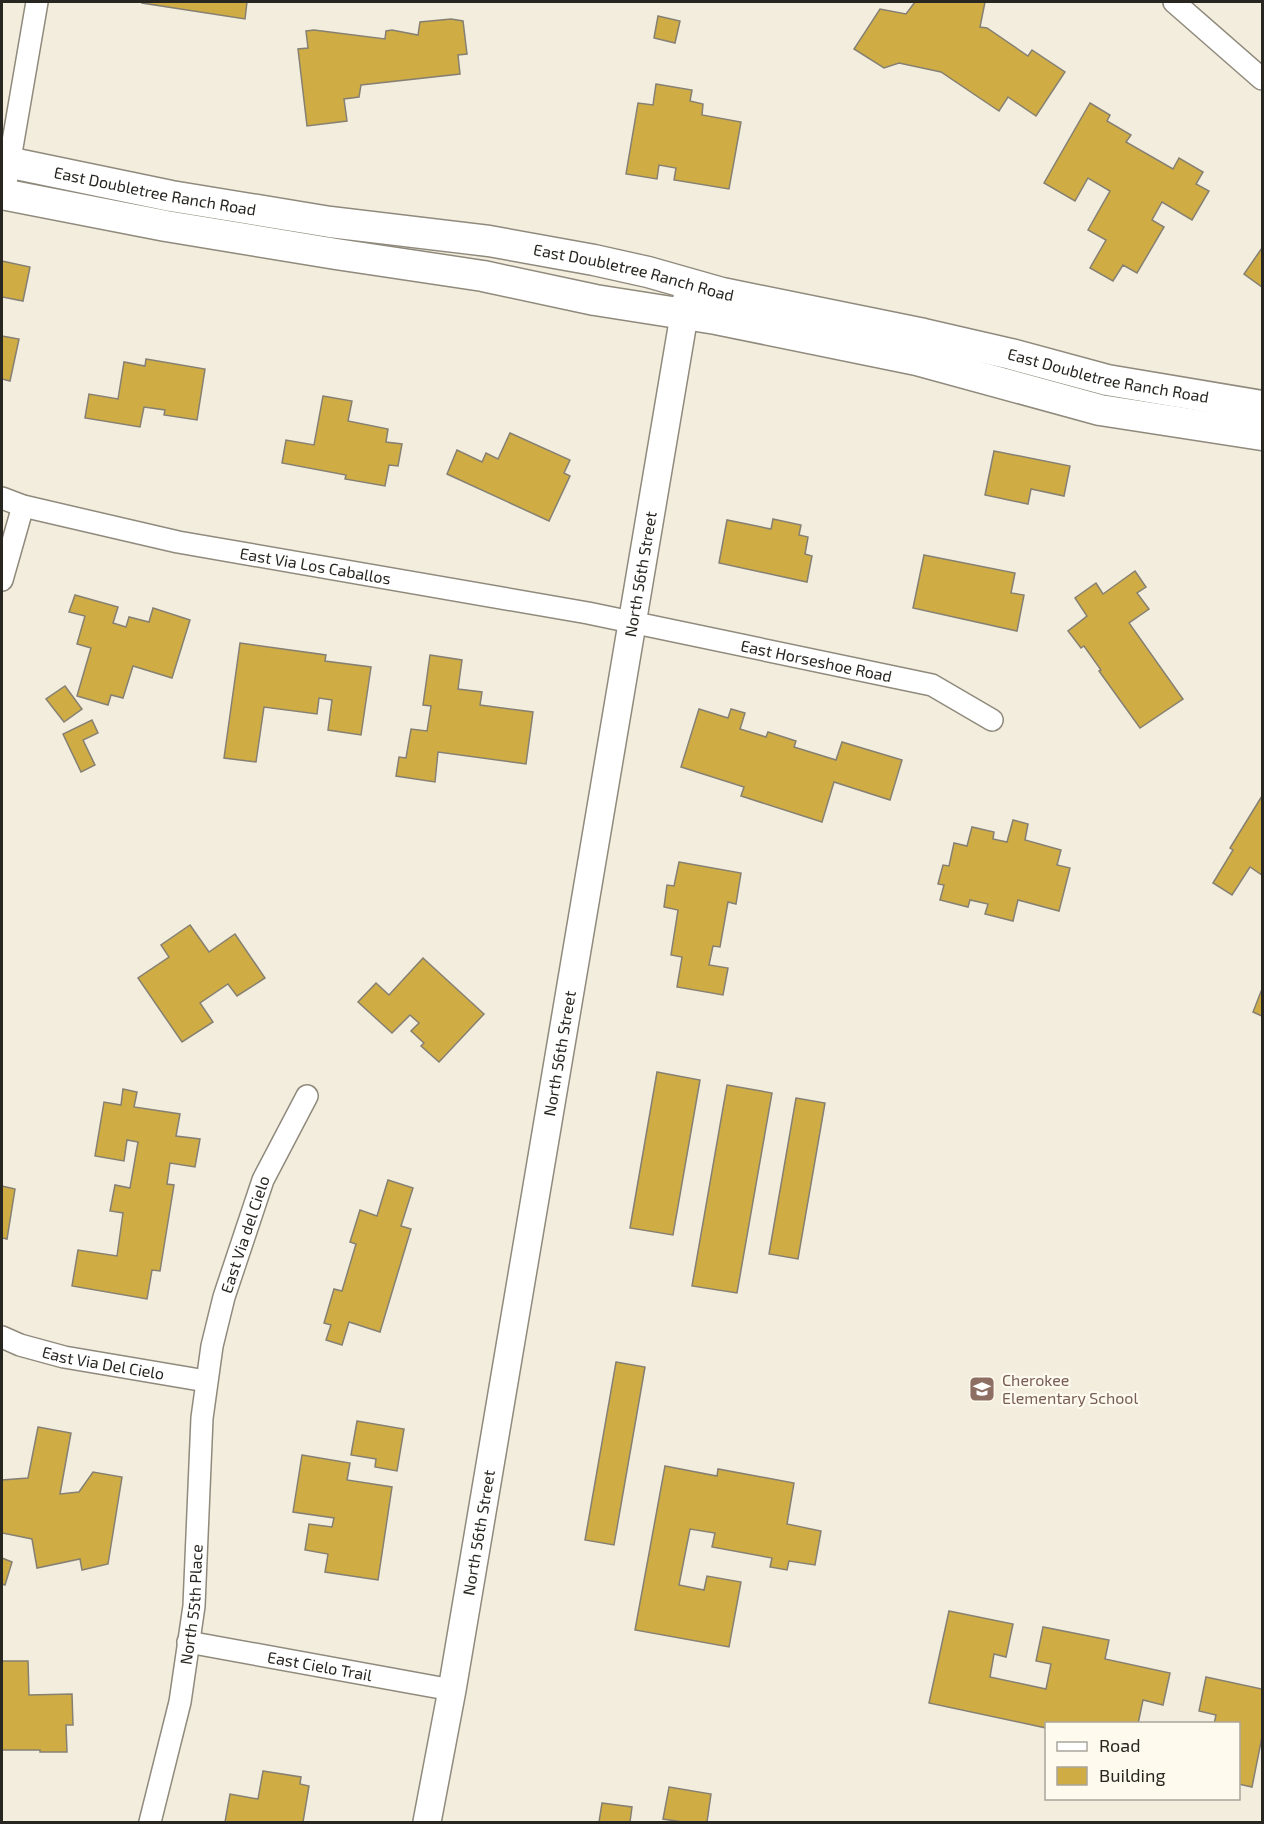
<svg xmlns="http://www.w3.org/2000/svg" width="1264" height="1824" font-family="'Exo 2',sans-serif">
<style>
.building{fill:#d0ac45;stroke:#858072;stroke-width:1.5}
.lines{fill:none;stroke-linecap:round;stroke-linejoin:round}
.minor-casing{stroke:#8f8a7c;stroke-width:24}
.tertiary-casing{stroke:#8f8a7c;stroke-width:30}
.secondary-casing{stroke:#8f8a7c;stroke-width:33}
.minor{stroke:#fff;stroke-width:21}
.tertiary{stroke:#fff;stroke-width:27}
.secondary{stroke:#fff;stroke-width:30}
.labels{text-anchor:middle;stroke-width:4.5;stroke-linejoin:round;paint-order:stroke}
.street-label{font-size:16px;fill:#282621;stroke:#fffaee}
.education-label{font-size:16px;fill:#785e54;stroke:#fffaee;text-anchor:start}
</style>
<rect width="100%" height="100%" fill="#f3edde"/>
<!-- building -->
<g class="building">
<path d="M 142,2 L 247,2 L 245,19 L 142,3 Z"/>
<path d="M 915,2 L 985,2 L 980,27 L 987,28 L 1028,56 L 1032,50 L 1065,72 L 1036,116 L 1008,97 L 999,111 L 941,72 L 899,63 L 884,68 L 854,49 L 880,9 L 906,14 Z"/>
<path d="M 658,16 L 680,21 L 675,43 L 654,38 Z"/>
<path d="M 451,19 L 463,21 L 467,54 L 458,55 L 460,74 L 361,85 L 359,97 L 344,99 L 347,121 L 307,126 L 298,49 L 308,48 L 306,31 L 314,30 L 385,39 L 386,31 L 392,30 L 418,35 L 420,22 Z"/>
<path d="M 656,84 L 692,90 L 690,101 L 703,104 L 702,115 L 741,122 L 729,189 L 674,180 L 676,168 L 659,165 L 657,179 L 626,174 L 638,103 L 653,105 Z"/>
<path d="M 1090,103 L 1110,115 L 1107,121 L 1131,135 L 1126,142 L 1173,169 L 1179,158 L 1203,172 L 1196,184 L 1209,191 L 1192,220 L 1162,202 L 1152,220 L 1164,227 L 1137,273 L 1123,265 L 1113,281 L 1090,268 L 1106,240 L 1088,230 L 1110,191 L 1088,178 L 1075,201 L 1044,183 Z"/>
<path d="M 1262,248 L 1262,287 L 1244,274 Z"/>
<path d="M 2,261 L 30,267 L 23,301 L 2,297 Z"/>
<path d="M 2,336 L 19,339 L 10,381 L 2,379 Z"/>
<path d="M 146,359 L 205,369 L 197,420 L 164,415 L 165,410 L 144,407 L 140,427 L 85,418 L 89,394 L 118,399 L 124,362 L 145,366 Z"/>
<path d="M 323,396 L 352,401 L 348,421 L 388,429 L 386,442 L 402,444 L 398,466 L 389,465 L 385,486 L 345,479 L 346,475 L 282,463 L 286,440 L 314,445 Z"/>
<path d="M 510,433 L 570,460 L 564,473 L 570,476 L 549,521 L 447,474 L 457,450 L 482,462 L 486,453 L 498,459 Z"/>
<path d="M 994,451 L 1070,466 L 1064,496 L 1031,489 L 1028,504 L 985,495 Z"/>
<path d="M 773,519 L 801,525 L 799,535 L 808,537 L 805,554 L 812,556 L 807,582 L 719,563 L 727,520 L 771,529 Z"/>
<path d="M 924,555 L 1015,573 L 1011,593 L 1024,595 L 1017,631 L 913,608 Z"/>
<path d="M 1135,571 L 1146,587 L 1137,593 L 1149,609 L 1129,623 L 1183,699 L 1140,728 L 1099,671 L 1101,670 L 1084,646 L 1081,648 L 1068,631 L 1087,616 L 1075,598 L 1096,583 L 1103,594 Z"/>
<path d="M 75,595 L 118,607 L 113,623 L 126,627 L 129,617 L 149,622 L 153,608 L 190,620 L 172,678 L 133,666 L 123,698 L 111,695 L 108,705 L 77,696 L 91,648 L 77,644 L 85,616 L 69,612 Z"/>
<path d="M 240,643 L 326,655 L 325,661 L 371,667 L 361,735 L 328,730 L 332,700 L 319,698 L 317,714 L 264,707 L 256,762 L 224,758 Z"/>
<path d="M 430,655 L 462,660 L 458,689 L 482,692 L 480,705 L 533,712 L 526,764 L 438,752 L 435,782 L 396,776 L 399,757 L 406,758 L 411,729 L 427,731 L 431,706 L 423,705 Z"/>
<path d="M 65,686 L 82,709 L 64,722 L 46,699 Z"/>
<path d="M 699,709 L 728,718 L 731,709 L 745,713 L 740,729 L 766,737 L 768,732 L 796,741 L 794,747 L 836,760 L 842,742 L 902,760 L 890,800 L 834,782 L 822,822 L 741,796 L 744,787 L 681,767 Z"/>
<path d="M 92,720 L 98,733 L 83,740 L 95,765 L 81,772 L 63,734 Z"/>
<path d="M 1262,796 L 1262,875 L 1250,867 L 1232,895 L 1213,883 L 1233,850 L 1230,848 Z"/>
<path d="M 1013,820 L 1028,824 L 1025,840 L 1061,850 L 1057,865 L 1070,868 L 1059,911 L 1018,900 L 1013,921 L 985,914 L 988,904 L 970,900 L 968,907 L 940,900 L 944,885 L 938,884 L 943,865 L 949,866 L 954,843 L 967,846 L 972,827 L 994,832 L 993,839 L 1007,842 Z"/>
<path d="M 679,862 L 741,873 L 736,904 L 728,902 L 720,947 L 713,946 L 709,965 L 728,968 L 723,995 L 677,987 L 682,957 L 671,955 L 678,910 L 664,907 L 667,885 L 674,886 Z"/>
<path d="M 190,925 L 209,952 L 235,934 L 265,978 L 237,996 L 228,984 L 200,1003 L 213,1022 L 182,1042 L 138,978 L 169,957 L 161,945 Z"/>
<path d="M 423,958 L 484,1014 L 439,1062 L 421,1046 L 424,1043 L 411,1031 L 419,1023 L 410,1015 L 392,1033 L 358,1002 L 376,983 L 389,995 Z"/>
<path d="M 1262,989 L 1262,1016 L 1253,1012 Z"/>
<path d="M 657,1072 L 700,1080 L 673,1235 L 630,1228 Z"/>
<path d="M 727,1085 L 772,1093 L 737,1293 L 692,1286 Z"/>
<path d="M 123,1089 L 137,1092 L 134,1107 L 180,1114 L 176,1136 L 200,1139 L 195,1167 L 170,1163 L 167,1184 L 174,1185 L 160,1271 L 152,1270 L 147,1299 L 72,1286 L 78,1250 L 117,1256 L 123,1213 L 110,1211 L 115,1185 L 130,1188 L 138,1142 L 127,1140 L 124,1161 L 95,1156 L 104,1102 L 121,1105 Z"/>
<path d="M 796,1098 L 825,1103 L 798,1259 L 769,1254 Z"/>
<path d="M 388,1180 L 413,1188 L 401,1226 L 411,1229 L 380,1332 L 349,1322 L 342,1345 L 326,1340 L 331,1325 L 324,1323 L 334,1289 L 342,1291 L 356,1244 L 350,1242 L 360,1210 L 377,1216 Z"/>
<path d="M 2,1186 L 15,1189 L 7,1239 L 2,1238 Z"/>
<path d="M 616,1362 L 645,1367 L 614,1545 L 585,1540 Z"/>
<path d="M 357,1421 L 404,1429 L 397,1471 L 375,1467 L 376,1459 L 351,1455 Z"/>
<path d="M 38,1427 L 71,1433 L 60,1494 L 79,1492 L 93,1472 L 122,1477 L 108,1564 L 82,1570 L 80,1559 L 37,1568 L 32,1539 L 2,1533 L 2,1480 L 28,1478 Z"/>
<path d="M 302,1455 L 350,1463 L 347,1480 L 392,1487 L 378,1580 L 325,1572 L 328,1554 L 305,1550 L 309,1524 L 332,1527 L 334,1518 L 293,1512 Z"/>
<path d="M 665,1466 L 717,1476 L 718,1469 L 794,1483 L 787,1524 L 821,1531 L 815,1565 L 789,1561 L 787,1570 L 770,1567 L 772,1558 L 712,1547 L 715,1533 L 690,1529 L 679,1585 L 704,1590 L 707,1576 L 741,1582 L 729,1647 L 635,1630 Z"/>
<path d="M 2,1558 L 12,1562 L 5,1585 L 2,1584 Z"/>
<path d="M 949,1611 L 1013,1624 L 1006,1657 L 994,1654 L 990,1677 L 1046,1689 L 1051,1664 L 1036,1661 L 1043,1627 L 1109,1640 L 1105,1659 L 1170,1673 L 1163,1705 L 1143,1700 L 1138,1724 L 1046,1724 L 1046,1728 L 929,1703 Z"/>
<path d="M 2,1661 L 28,1661 L 29,1695 L 72,1694 L 73,1725 L 66,1725 L 67,1752 L 40,1752 L 40,1750 L 2,1750 Z"/>
<path d="M 1206,1677 L 1262,1689 L 1262,1737 L 1252,1787 L 1238,1784 L 1238,1724 L 1214,1724 L 1216,1715 L 1199,1711 Z"/>
<path d="M 263,1771 L 301,1777 L 300,1784 L 309,1786 L 303,1822 L 225,1822 L 230,1794 L 258,1799 Z"/>
<path d="M 669,1787 L 711,1794 L 707,1822 L 683,1822 L 663,1819 Z"/>
<path d="M 602,1803 L 632,1807 L 630,1822 L 599,1822 Z"/>
</g>
<g class="lines">
<defs>
<g id="minor">
<path d="M 1174,2 L 1262,79"/>
<path d="M 4,194 L 37,2"/>
<path id="s1" d="M 2,498 L 23,506 L 178,542 L 588,613 L 932,685 L 992,720"/>
<path d="M 2,580 L 23,506"/>
<path id="s2" d="M 2,1337 L 20,1345 L 64,1357 L 206,1381"/>
<path id="s3" d="M 188,1642 L 452,1690"/>
<path id="s4" d="M 150,1822 L 180,1702 L 194,1606 L 202,1418 L 212,1346 L 224,1297 L 263,1180 L 307,1096"/>
</g>
<g id="tertiary">
<path id="s5" d="M 427,1822 L 452,1690 L 688,292"/>
</g>
<g id="secondary">
<path id="s6" d="M 2,161 L 171,196 L 330,222 L 489,241 L 594,260 L 648,272 L 722,293 L 924,334 L 1011,354 L 1107,380 L 1262,406"/>
<path d="M 2,194 L 166,226 L 336,254 L 483,276 L 595,300 L 716,319 L 917,360 L 1100,410 L 1262,435"/>
</g>
</defs>
<!-- minor casing -->
<use href="#minor" class="minor-casing"/>
<!-- tertiary casing -->
<use href="#tertiary" class="tertiary-casing"/>
<!-- secondary casing -->
<use href="#secondary" class="secondary-casing"/>
<!-- minor -->
<use href="#minor" class="minor"/>
<!-- tertiary -->
<use href="#tertiary" class="tertiary"/>
<!-- secondary -->
<use href="#secondary" class="secondary"/>
</g>
<!-- icons -->
<defs>
<symbol id="school-square" viewBox="-11 -11 22 22"><rect x="-9" y="-9" width="18" height="18" rx="4" fill="#8d6e63" stroke="#fffaee"/><path d="M0-5L7-2L0 1L-7-2ZM-4 1L0 2.5L4 1V4Q0 6-4 4Z" fill="#fff"/></symbol>
</defs>
<g fill-rule="evenodd">
<use href="#school-square" x="967" y="1374" width="30" height="30"/>
</g>
<g class="labels">
<!-- street labels -->
<g class="street-label">
<text dy="6" stroke="none"><textPath href="#s6" startOffset="156">East Doubletree Ranch Road</textPath></text>
<text dy="6" stroke="none"><textPath href="#s6" startOffset="642">East Doubletree Ranch Road</textPath></text>
<text dy="6" stroke="none"><textPath href="#s6" startOffset="1128">East Doubletree Ranch Road</textPath></text>
<text dy="6" stroke="none"><textPath href="#s1" startOffset="321">East Via Los Caballos</textPath></text>
<text dy="6" stroke="none"><textPath href="#s5" startOffset="1266">North 56th Street</textPath></text>
<text dy="6" stroke="none"><textPath href="#s1" startOffset="831">East Horseshoe Road</textPath></text>
<text dy="6" stroke="none"><textPath href="#s5" startOffset="780">North 56th Street</textPath></text>
<text dy="6" stroke="none"><textPath href="#s4" startOffset="598">East Via del Cielo</textPath></text>
<text dy="6" stroke="none"><textPath href="#s2" startOffset="105">East Via Del Cielo</textPath></text>
<text dy="6" stroke="none"><textPath href="#s5" startOffset="294">North 56th Street</textPath></text>
<text dy="6" stroke="none"><textPath href="#s4" startOffset="222">North 55th Place</textPath></text>
<text dy="6" stroke="none"><textPath href="#s3" startOffset="134">East Cielo Trail</textPath></text>
</g>
<!-- education labels -->
<g class="education-label">
<text x="1002" y="1386">Cherokee<tspan x="1002" dy="18">Elementary School</tspan></text>
</g>
</g>
<!-- border -->
<rect width="1264" height="1824" fill="none" stroke="#282621" stroke-width="6"/>
<!-- legend -->
<rect x="1045" y="1722" width="195" height="78" fill="#fffaee" stroke="#a9a59c" stroke-width="1.5"/>
<rect x="1057" y="1742" width="30" height="9" fill="#ffffff" stroke="#a9a59c" stroke-width="1.5"/>
<text x="1099" y="1752" font-size="18" fill="#282621">Road</text>
<rect x="1057" y="1767" width="30" height="18" fill="#d0ac45" stroke="#a9a59c" stroke-width="1.5"/>
<text x="1099" y="1782" font-size="18" fill="#282621">Building</text>
</svg>
